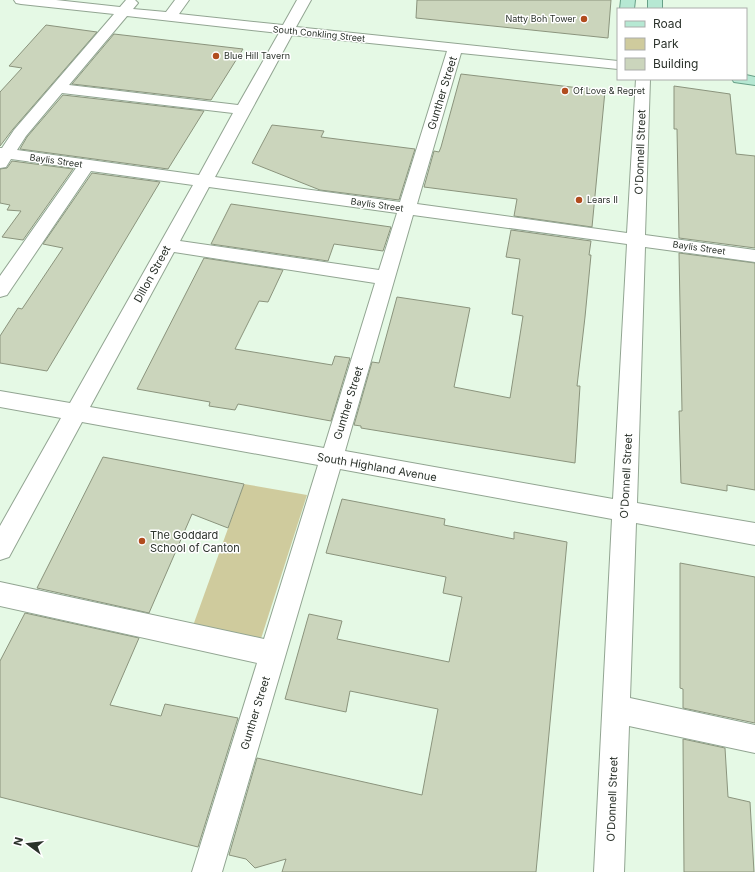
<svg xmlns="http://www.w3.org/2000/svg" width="755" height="872" font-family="Inter,sans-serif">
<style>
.green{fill:#cfcb9d}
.building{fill:#cbd5bc;stroke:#8b947d}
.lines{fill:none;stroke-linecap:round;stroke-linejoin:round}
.minor-casing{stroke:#92a592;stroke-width:2}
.major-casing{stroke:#669f86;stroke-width:2}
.minor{fill:#fff;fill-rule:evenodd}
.major{fill:#b6e8d3;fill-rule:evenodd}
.poi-dot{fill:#b14c1e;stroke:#fff;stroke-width:1.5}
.labels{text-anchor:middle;stroke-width:3;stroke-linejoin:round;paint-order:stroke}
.far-poi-label{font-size:9px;fill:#2c332c;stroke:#fff;text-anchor:start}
.far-street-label{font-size:9px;fill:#2c332c;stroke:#fff}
.street-label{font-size:11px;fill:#2c332c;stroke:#fff}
.poi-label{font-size:11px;fill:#2c332c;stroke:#fff;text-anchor:start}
</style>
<rect width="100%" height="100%" fill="#e5f9e5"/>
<!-- green -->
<path class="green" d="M 244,484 L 307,495 L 258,648 L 190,634 Z"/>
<!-- building -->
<g class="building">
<path d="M 417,0 L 611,0 L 608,38 L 416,18 Z"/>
<path d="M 46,25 L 97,32 L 13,129 L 0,146 L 0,92 L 22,68 L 9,66 Z"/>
<path d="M 114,34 L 243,49 L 211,100 L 72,84 Z"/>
<path d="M 461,74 L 605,91 L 592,227 L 514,216 L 517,199 L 424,187 L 434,151 L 439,152 L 441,147 Z"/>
<path d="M 674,86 L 730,94 L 736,154 L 755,156 L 755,248 L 679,238 L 677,129 L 674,129 Z"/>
<path d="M 63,95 L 204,111 L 168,169 L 20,149 L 27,137 Z"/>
<path d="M 272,125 L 324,131 L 321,137 L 415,149 L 399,200 L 320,190 L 252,163 Z"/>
<path d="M 12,161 L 73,169 L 23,240 L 2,237 L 21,211 L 7,210 L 10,205 L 0,203 L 0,169 L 7,168 Z"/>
<path d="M 92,173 L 160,182 L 47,371 L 0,363 L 0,336 L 18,308 L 22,309 L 63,248 L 43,244 Z"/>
<path d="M 231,204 L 391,227 L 383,251 L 334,244 L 328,261 L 211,244 Z"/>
<path d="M 511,230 L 591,241 L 589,255 L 591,255 L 585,317 L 577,386 L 580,386 L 575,463 L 361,428 L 361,426 L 354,425 L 372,362 L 379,363 L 397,297 L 470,308 L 454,387 L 510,398 L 523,316 L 512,314 L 520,259 L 506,257 Z"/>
<path d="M 679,253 L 755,263 L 755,490 L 727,485 L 727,491 L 681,483 L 679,411 L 682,411 Z"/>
<path d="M 204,258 L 283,270 L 268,302 L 259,301 L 235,349 L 332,365 L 335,356 L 350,358 L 331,421 L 238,404 L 235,410 L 209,406 L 210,402 L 137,389 Z"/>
<path d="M 103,457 L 244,484 L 228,528 L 192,514 L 149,613 L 37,588 Z"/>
<path d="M 342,499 L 445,519 L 444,525 L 514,539 L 514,532 L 567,542 L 536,872 L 282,872 L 286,859 L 255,868 L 246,859 L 229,855 L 257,758 L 422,795 L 438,709 L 350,691 L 346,712 L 285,699 L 309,614 L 342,621 L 337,639 L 449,662 L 462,597 L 443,593 L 446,577 L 326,553 Z"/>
<path d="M 680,563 L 755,577 L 755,723 L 683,708 L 683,689 L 680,688 Z"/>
<path d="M 25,613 L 139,638 L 110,705 L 161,716 L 165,704 L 238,718 L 198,847 L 0,797 L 0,661 Z"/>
<path d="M 683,739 L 725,748 L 728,797 L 750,802 L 754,872 L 684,872 Z"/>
</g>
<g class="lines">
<defs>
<path id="minor" d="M 14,0 L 56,0 L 120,7 L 126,0 L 135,0 L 138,3 L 133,9 L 166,12 L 175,0 L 189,0 L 179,14 L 283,25 L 297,0 L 311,0 L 296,27 L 618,61 L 618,69 L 461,53 L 417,204 L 627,233 L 636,79 L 650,79 L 645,235 L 755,250 L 755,262 L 645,247 L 637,503 L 755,523 L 755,545 L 636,523 L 630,698 L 755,725 L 755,753 L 629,726 L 624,872 L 594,872 L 612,519 L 340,469 L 222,872 L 192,872 L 257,663 L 0,606 L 0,582 L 264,639 L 318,465 L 82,422 L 9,557 L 0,560 L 0,526 L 61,418 L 0,407 L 0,391 L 70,403 L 193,185 L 91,171 L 7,295 L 0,297 L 0,276 L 76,168 L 11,159 L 6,167 L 0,168 L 0,148 L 2,148 L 14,130 L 114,14 L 21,4 L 16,3 ZM 127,16 L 279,33 L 238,105 L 69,85 ZM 292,35 L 447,51 L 400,202 L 215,177 ZM 62,93 L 233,113 L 199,175 L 17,150 L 26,136 ZM 209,187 L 397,213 L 379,270 L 180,241 ZM 413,215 L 627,244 L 613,499 L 345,451 ZM 174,252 L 375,283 L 324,448 L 90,407 Z"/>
<g id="major">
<path d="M 621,0 L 635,0 L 634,9 L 620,9 Z"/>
<rect x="648" y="0" width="14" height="9"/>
<path d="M 746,75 L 755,77 L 755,85 L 734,82 L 732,79 L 746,79 Z"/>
</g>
</defs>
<!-- minor casing -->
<use href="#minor" class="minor-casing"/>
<!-- major casing -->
<use href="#major" class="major-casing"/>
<!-- minor -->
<use href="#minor" class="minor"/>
<!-- major -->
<use href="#major" class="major"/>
</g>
<!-- markers -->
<g class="poi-dot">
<circle cx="584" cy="19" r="4"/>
<circle cx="216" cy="56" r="4"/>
<circle cx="565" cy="91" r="4"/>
<circle cx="579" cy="200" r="4"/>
<circle cx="142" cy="541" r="4"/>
</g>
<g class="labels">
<!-- far-poi labels -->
<g class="far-poi-label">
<text x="576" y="22" text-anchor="end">Natty Boh Tower</text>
<text x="224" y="59">Blue Hill Tavern</text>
<text x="573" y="94">Of Love &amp; Regret</text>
<text x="587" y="203">Lears II</text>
</g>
<!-- far-street labels -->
<g class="far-street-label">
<text transform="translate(319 34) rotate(6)" y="3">South Conkling Street</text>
<text transform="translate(56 161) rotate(8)" y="3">Baylis Street</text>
<text transform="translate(377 205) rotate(8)" y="3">Baylis Street</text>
<text transform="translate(699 248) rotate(8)" y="3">Baylis Street</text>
</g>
<!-- street labels -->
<g class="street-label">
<text transform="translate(442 93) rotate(-73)" y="4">Gunther Street</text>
<text transform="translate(640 152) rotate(-88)" y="4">O'Donnell Street</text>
<text transform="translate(152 274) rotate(-61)" y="4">Dillon Street</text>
<text transform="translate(348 403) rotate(-73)" y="4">Gunther Street</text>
<text transform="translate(377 467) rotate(10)" y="4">South Highland Avenue</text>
<text transform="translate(626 476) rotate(-87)" y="4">O'Donnell Street</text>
<text transform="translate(255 713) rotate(-73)" y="4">Gunther Street</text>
<text transform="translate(612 799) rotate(-88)" y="4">O'Donnell Street</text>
</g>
<!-- poi labels -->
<g class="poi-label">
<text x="150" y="539">The Goddard<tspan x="150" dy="13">School of Canton</tspan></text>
</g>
</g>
<!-- legend -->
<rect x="617" y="8" width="130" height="72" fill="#ffffff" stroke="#abadab"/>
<rect x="625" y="21" width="20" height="6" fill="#b6e8d3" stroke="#abadab"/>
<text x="653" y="28" font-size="12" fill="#2c332c">Road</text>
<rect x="625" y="38" width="20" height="12" fill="#cfcb9d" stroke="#abadab"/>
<text x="653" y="48" font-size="12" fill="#2c332c">Park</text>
<rect x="625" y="58" width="20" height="12" fill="#cbd5bc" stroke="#abadab"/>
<text x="653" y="68" font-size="12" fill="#2c332c">Building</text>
<!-- north arrow -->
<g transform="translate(28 844) rotate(285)" stroke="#ffffff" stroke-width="3" paint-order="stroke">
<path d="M0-3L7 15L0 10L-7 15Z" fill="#2c332c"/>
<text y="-6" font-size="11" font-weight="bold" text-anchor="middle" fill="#2c332c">N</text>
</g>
</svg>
